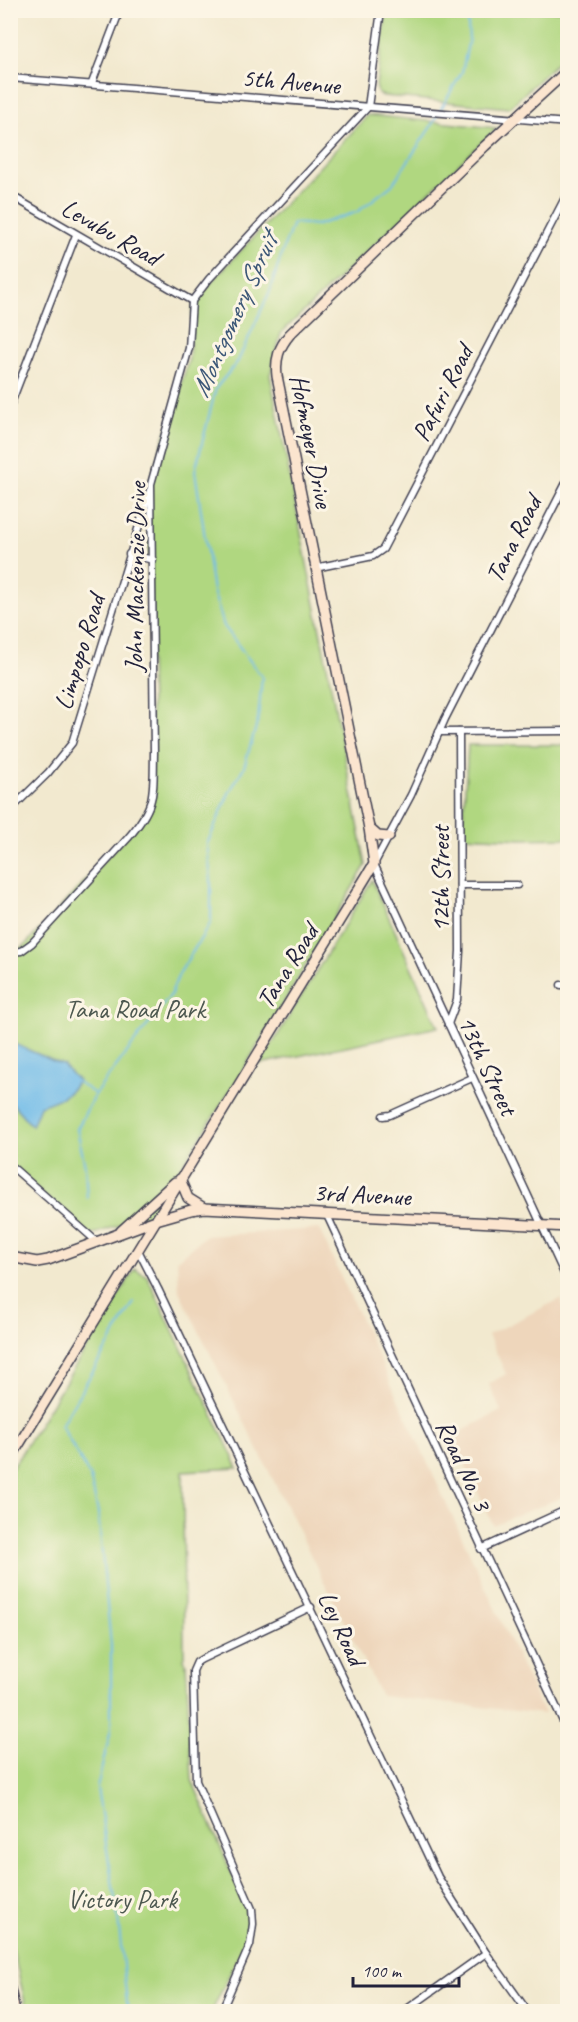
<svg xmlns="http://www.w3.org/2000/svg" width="578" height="2022" font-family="Caveat,sans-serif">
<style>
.built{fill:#eed6bb}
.green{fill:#b0d780;stroke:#697c5e;stroke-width:1.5}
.water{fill:#70bbe9;stroke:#496e92;stroke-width:1.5}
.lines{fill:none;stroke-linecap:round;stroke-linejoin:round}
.stream{stroke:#70bbe9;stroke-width:2}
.minor-casing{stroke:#414051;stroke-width:9}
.secondary-casing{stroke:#414051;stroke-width:12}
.minor{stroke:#fff;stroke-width:6}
.secondary{stroke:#fbe5cf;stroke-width:9}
.labels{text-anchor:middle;stroke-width:6;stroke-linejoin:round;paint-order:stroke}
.street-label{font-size:26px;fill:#22223b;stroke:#fcf5e5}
.park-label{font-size:26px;fill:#4d5850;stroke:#fcf5e5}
.water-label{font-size:27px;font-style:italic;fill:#3d5878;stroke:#fcf5e5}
</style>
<rect width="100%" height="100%" fill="#fcf5e5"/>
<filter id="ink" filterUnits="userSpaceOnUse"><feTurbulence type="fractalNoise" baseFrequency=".0167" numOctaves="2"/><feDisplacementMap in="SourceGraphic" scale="12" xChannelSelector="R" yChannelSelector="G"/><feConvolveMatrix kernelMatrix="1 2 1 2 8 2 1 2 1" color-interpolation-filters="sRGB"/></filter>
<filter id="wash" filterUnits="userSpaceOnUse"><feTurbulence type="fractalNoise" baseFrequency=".008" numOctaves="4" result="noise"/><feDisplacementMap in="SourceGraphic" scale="24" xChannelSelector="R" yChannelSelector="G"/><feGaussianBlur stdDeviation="1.35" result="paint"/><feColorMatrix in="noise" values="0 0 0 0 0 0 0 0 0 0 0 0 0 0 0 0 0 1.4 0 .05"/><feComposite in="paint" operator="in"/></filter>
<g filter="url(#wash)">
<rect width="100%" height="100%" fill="#f2e9cf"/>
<!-- built -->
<g class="built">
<path d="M 319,1229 L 544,1714 L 381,1696 L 179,1291 L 177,1260 L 205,1236 Z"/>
<path d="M 560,1299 L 568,1314 L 567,1495 L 493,1525 L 452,1436 L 501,1411 L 489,1384 L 506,1374 L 488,1335 Z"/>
</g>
<!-- green -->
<g class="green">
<path d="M 387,10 L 567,11 L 567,53 L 509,108 L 384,96 L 378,94 L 376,85 Z"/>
<path d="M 368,115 L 497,128 L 281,333 L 270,375 L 366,865 L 240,1075 L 151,1214 L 89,1236 L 11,1167 L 11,949 L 23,947 L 139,823 L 152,799 L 148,486 L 189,359 L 193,302 Z"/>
<path d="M 468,745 L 567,745 L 567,838 L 522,839 L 462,836 Z"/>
<path d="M 372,880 L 438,1027 L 260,1064 Z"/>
<path d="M 135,1269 L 147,1276 L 238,1468 L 183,1471 L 184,1659 L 186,1663 L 192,1780 L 249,1914 L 246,1940 L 212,2011 L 27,2011 L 10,1937 L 11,1470 Z"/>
</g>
<!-- water -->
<path class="water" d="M 10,1042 L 63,1065 L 78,1081 C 69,1096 57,1100 40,1106 L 32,1126 L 11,1102 Z"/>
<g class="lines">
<!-- stream -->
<g class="stream">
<path d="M 76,1081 L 95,1094 L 77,1129 L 85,1166 L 87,1198"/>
<path d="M 95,1094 L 170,996 L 179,974 L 211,922 L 211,881 L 207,844 L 229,793 L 244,767 L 258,720 L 262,677 L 224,626 L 213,591 L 195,471 L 216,388 L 238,361 L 270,291 L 283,250 L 293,223 L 317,225 L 357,212 L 392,185 L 430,128 L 462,72 L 469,39 L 467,10"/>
<path d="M 128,2012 L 118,1918 L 97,1788 L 111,1729 L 111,1645 L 98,1512 L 90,1477 L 61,1425 L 134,1302"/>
</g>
</g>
</g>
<g filter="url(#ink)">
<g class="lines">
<defs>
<g id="minor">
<path d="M 10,78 L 568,123"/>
<path d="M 92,83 L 120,10"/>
<path d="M 10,195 L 192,301"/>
<path d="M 10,406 L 76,235"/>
<path d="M 568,479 L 445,719 L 411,795 L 374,864 L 568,1282"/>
<path d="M 129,554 L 153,560"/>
<path d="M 315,568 L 373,556 L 383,549 L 568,192"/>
<path d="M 439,732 L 568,731"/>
<path d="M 10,810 L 48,773 L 72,743 L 150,490"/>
<path d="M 460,885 L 517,885"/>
<path d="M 10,952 L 21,951 L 32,943 L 128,838 C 157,804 153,794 154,753 L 151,484 L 189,348 L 192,301 L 209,279 L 368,107 L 381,10"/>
<path d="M 561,985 L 568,985"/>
<path d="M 448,1024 L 457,1000 L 460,951 L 459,732"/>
<path d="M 383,1116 L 390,1115 L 472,1078"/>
<path d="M 10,1165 L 96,1241"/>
<path d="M 326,1213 L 568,1732"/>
<path d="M 138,1250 L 158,1289 L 438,1877 L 486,1953 L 528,2012"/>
<path d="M 481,1549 L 568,1509"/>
<path d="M 221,2012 L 250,1945 L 253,1924 L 252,1909 L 196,1781 L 193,1671 L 197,1662 L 202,1659 L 311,1607"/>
<path d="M 403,2012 L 486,1953"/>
</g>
<g id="secondary">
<path d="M 369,828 L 378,836 L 389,837"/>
<path d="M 180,1179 L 188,1198 L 204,1208"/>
<path d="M 121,1231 L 175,1182"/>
<path d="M 10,1257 L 37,1262 L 48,1260 L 156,1220 L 191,1210 L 204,1208 L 568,1227"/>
<path d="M 10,1459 L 374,864 L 369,828 L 277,376 C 275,359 279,347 290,334 L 485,146 L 568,70"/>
<path d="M 10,1989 L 15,2012"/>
</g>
</defs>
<!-- minor casing -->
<use href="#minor" class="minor-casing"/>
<!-- secondary casing -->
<use href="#secondary" class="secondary-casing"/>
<!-- minor -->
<use href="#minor" class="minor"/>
<!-- secondary -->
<use href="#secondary" class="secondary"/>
</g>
</g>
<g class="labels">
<!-- street labels -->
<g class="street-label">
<text transform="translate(291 81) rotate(5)" y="9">5th Avenue</text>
<text transform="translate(111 232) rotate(30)" y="9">Levubu Road</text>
<text transform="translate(442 393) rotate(-63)" y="9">Pafuri Road</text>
<text transform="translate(312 441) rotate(79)" y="9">Hofmeyer Drive</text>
<text transform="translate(513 539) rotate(-63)" y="9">Tana Road</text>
<text transform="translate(135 577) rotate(-89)" y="9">John Mackenzie Drive</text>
<text transform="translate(79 652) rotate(-73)" y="9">Limpopo Road</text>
<text transform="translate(440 879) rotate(-90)" y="9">12th Street</text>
<text transform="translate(287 966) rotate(-58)" y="9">Tana Road</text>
<text transform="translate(488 1065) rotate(65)" y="9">13th Street</text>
<text transform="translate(362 1194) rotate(3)" y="9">3rd Avenue</text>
<text transform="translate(464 1465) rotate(65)" y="9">Road No. 3</text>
<text transform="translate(342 1628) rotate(65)" y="9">Ley Road</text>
</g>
<!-- park labels -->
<g class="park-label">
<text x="135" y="1018">Tana Road Park</text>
<text x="122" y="1908">Victory Park</text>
</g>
<!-- water labels -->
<g class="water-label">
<text transform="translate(234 315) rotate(-66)" y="9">Montgomery Spruit</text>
</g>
</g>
<!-- margin -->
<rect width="578" height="2022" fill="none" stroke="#fcf5e5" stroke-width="36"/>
<!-- scale -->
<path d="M353 1977v9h106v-9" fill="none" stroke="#22223b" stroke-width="3"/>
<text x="362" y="1977" font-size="18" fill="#22223b" stroke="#fcf5e5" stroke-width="4.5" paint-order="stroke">100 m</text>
</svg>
